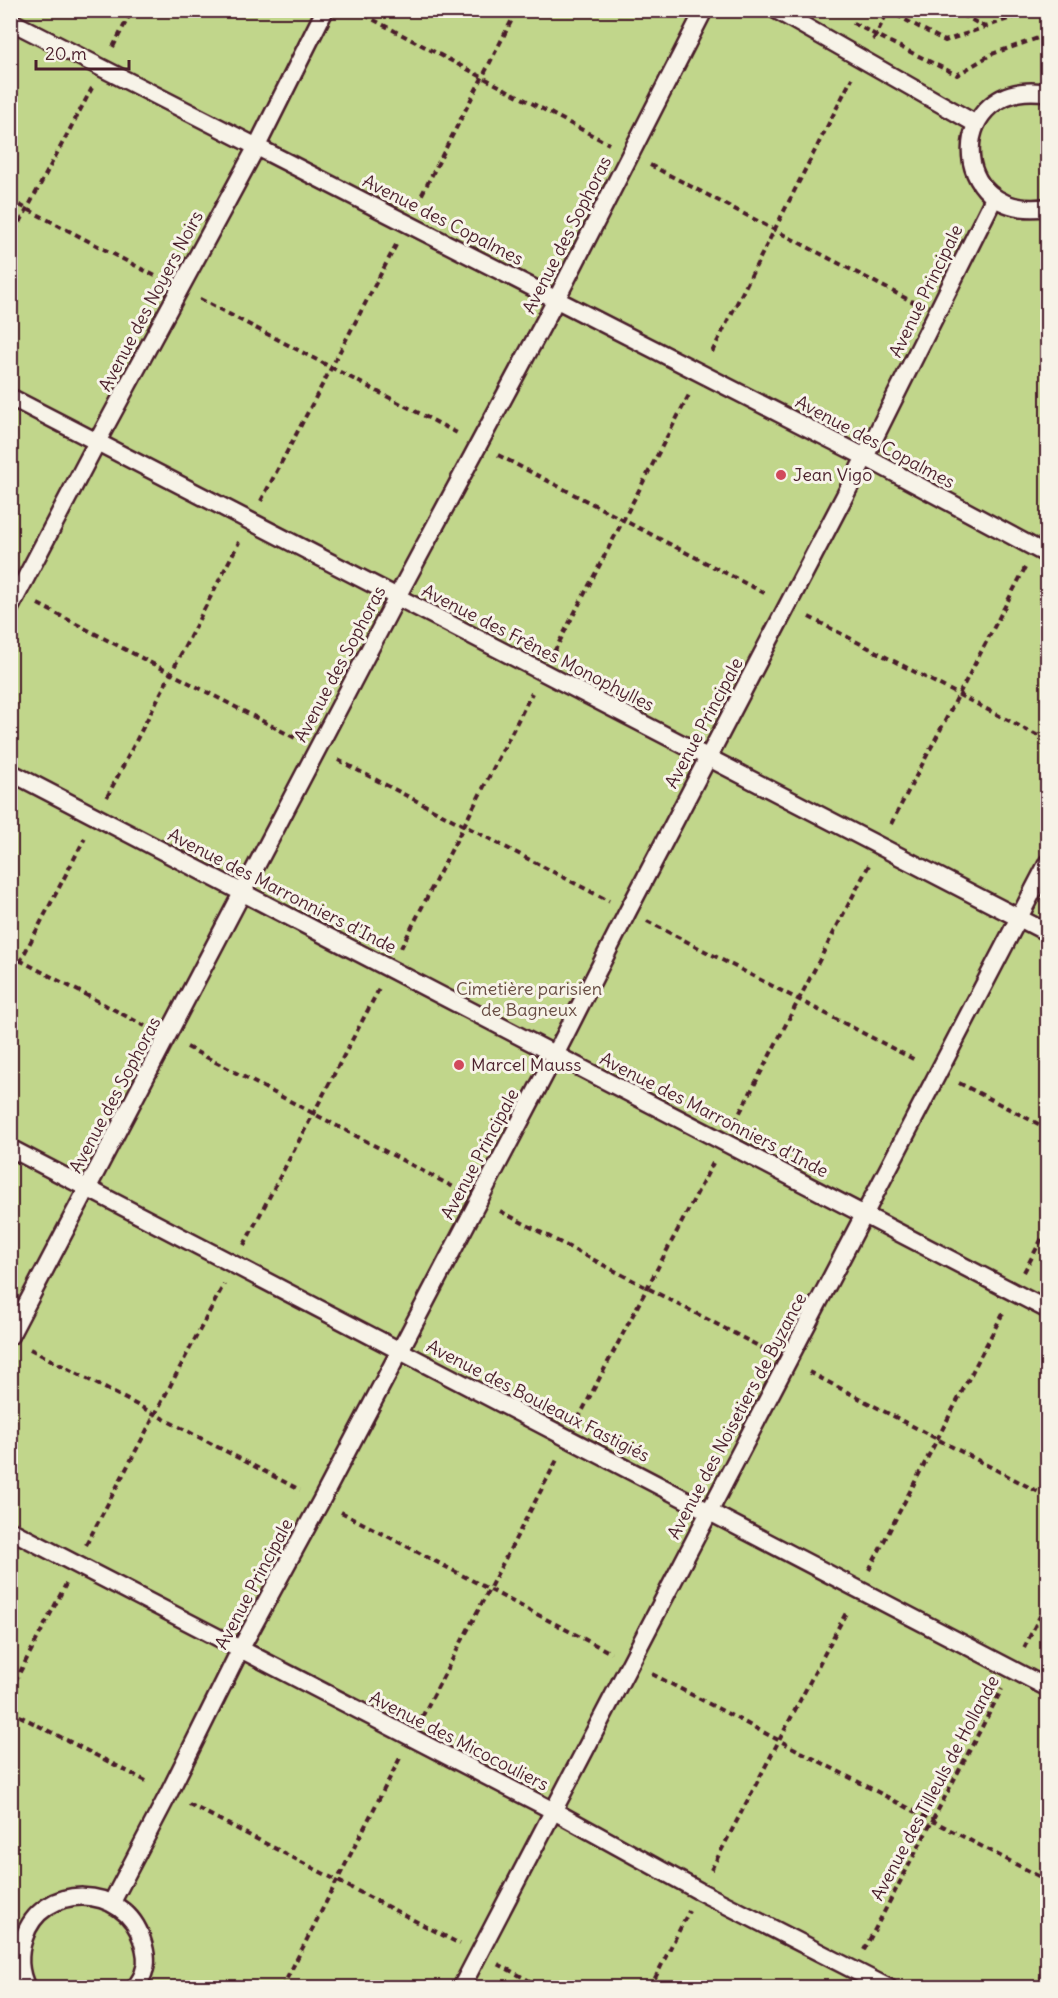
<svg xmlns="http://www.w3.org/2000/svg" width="1058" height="1998" font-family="Delius,sans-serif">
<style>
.green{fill:#c1d68b;stroke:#867a5b;stroke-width:1.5}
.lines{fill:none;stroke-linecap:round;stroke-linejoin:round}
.service-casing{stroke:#4a1f2b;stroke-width:21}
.path{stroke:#4a1f2b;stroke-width:4;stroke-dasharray:6 4.5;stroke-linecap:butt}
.service{stroke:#f7f3e8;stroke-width:16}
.poi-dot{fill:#d1495b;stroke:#f7f3e8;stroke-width:2}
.labels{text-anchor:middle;stroke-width:6;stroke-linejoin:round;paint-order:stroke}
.street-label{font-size:18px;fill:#4a1f2b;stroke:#f7f3e8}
.poi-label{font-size:18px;fill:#4a1f2b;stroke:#f7f3e8;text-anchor:start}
.park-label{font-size:18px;fill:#684d43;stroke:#f7f3e8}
</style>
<rect width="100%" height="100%" fill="#f6e7db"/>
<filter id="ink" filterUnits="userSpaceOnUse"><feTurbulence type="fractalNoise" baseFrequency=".0167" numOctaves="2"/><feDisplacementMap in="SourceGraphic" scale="12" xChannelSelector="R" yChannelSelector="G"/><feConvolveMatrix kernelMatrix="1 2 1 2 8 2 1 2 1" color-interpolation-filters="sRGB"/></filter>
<g filter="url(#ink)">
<!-- green -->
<path class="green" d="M 11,11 L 1047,11 L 1047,1987 L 11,1988 Z"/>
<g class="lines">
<defs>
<g id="service">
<path d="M 776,10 L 976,124"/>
<path d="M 10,21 L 865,457 L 1048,555"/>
<path d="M 1048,93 C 946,76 944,223 1048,207"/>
<path d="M 10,397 L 1048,933"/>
<path d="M 10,608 L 97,442 L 257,146 L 325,10"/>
<path d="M 10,772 L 1048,1310"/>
<path d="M 10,1148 L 1048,1688"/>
<path d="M 10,1336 L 397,597 L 556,300 L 704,10"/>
<path d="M 10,1530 L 552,1810 L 699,1891 L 889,1988"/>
<path d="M 112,1902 L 169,1793 L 241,1648 L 321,1501 L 555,1055 L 628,911 L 865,457 L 994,198"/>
<path d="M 27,1988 C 19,1972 18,1955 24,1938 C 41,1882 125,1883 142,1940 C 145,1949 148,1962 144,1971 C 143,1977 138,1983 135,1988"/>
<path d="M 461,1988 L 1048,862"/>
</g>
</defs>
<!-- service casing -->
<use href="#service" class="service-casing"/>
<!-- path -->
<g class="path">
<path d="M 355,10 L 609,144"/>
<path d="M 887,10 L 945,41 L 1014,17 L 1017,10"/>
<path d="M 953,10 L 985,27"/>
<path d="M 1007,10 L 1015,15"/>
<path d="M 853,23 L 876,35 L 888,11"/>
<path d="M 873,40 L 876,35 L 957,75 L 992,54 L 1041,37 L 1048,24"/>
<path d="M 113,47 L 132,10"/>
<path d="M 650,165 L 915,303"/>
<path d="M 10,200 L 159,278"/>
<path d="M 417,204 L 517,10"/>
<path d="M 10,241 L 92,88"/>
<path d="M 200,299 L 459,434"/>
<path d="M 712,352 L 852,78"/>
<path d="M 498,455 L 768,595"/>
<path d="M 261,501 L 396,245"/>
<path d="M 38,604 L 297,739"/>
<path d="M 809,617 L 1048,741"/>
<path d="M 554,652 L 690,393"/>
<path d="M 338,760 L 609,901"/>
<path d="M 107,797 L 239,542"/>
<path d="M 891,824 L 1025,568"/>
<path d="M 647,921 L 917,1061"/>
<path d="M 401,948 L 532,693"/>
<path d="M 10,955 L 145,1026"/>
<path d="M 10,981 L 85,838"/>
<path d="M 187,1047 L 459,1190"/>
<path d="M 959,1083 L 1048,1129"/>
<path d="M 735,1122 L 869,865"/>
<path d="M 500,1211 L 768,1351"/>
<path d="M 244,1245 L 379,989"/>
<path d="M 1024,1272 L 1048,1227"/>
<path d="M 30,1349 L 300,1490"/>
<path d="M 809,1372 L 1048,1497"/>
<path d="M 578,1419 L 713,1163"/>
<path d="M 341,1512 L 611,1653"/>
<path d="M 86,1545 L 224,1284"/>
<path d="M 869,1570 L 1003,1313"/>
<path d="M 1024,1648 L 1048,1600"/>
<path d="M 652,1674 L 1048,1881"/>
<path d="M 10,1691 L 66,1584"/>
<path d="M 10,1711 L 148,1782"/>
<path d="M 422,1717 L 558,1458"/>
<path d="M 189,1804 L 460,1944"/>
<path d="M 711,1870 L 847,1611"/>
<path d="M 864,1950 L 1002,1689"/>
<path d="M 498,1964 L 543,1988"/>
<path d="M 282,1988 L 400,1758"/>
<path d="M 650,1988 L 689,1911"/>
<path d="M 1036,1988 L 1048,1965"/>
</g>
<!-- service -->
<use href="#service" class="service"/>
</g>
</g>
<!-- markers -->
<g class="poi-dot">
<circle cx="781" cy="475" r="6"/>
<circle cx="459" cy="1065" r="6"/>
</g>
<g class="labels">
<!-- street labels -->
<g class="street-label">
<text transform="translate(443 220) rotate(27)" y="6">Avenue des Copalmes</text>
<text transform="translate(567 235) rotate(-63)" y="6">Avenue des Sophoras</text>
<text transform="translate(926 291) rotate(-64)" y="6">Avenue Principale</text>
<text transform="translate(151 301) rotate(-62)" y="6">Avenue des Noyers Noirs</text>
<text transform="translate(875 442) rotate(28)" y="6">Avenue des Copalmes</text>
<text transform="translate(538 648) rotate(27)" y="6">Avenue des Frênes Monophylles</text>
<text transform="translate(340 664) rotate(-62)" y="6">Avenue des Sophoras</text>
<text transform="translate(704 723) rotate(-62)" y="6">Avenue Principale</text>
<text transform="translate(282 891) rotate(27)" y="6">Avenue des Marronniers d'Inde</text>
<text transform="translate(115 1095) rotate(-62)" y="6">Avenue des Sophoras</text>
<text transform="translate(714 1115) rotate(27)" y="6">Avenue des Marronniers d'Inde</text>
<text transform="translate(480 1154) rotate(-62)" y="6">Avenue Principale</text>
<text transform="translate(538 1401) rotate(27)" y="6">Avenue des Bouleaux Fastigiés</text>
<text transform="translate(737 1416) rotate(-62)" y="6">Avenue des Noisetiers de Byzance</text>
<text transform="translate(254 1584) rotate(-62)" y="6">Avenue Principale</text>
<text transform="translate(459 1741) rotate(27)" y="6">Avenue des Micocouliers</text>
<text transform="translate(935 1788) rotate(-62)" y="6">Avenue des Tilleuls de Hollande</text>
</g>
<!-- poi labels -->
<g class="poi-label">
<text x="793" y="481">Jean Vigo</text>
<text x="471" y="1071">Marcel Mauss</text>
</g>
<!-- park labels -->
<g class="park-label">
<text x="529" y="995">Cimetière parisien<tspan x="529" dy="21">de Bagneux</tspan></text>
</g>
</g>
<!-- margin -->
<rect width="1058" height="1998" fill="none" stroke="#f7f3e8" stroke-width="36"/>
<rect x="18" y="18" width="1022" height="1962" fill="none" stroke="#4a1f2b" stroke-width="2" filter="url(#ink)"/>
<!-- scale -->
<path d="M36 60v9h93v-9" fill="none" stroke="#4a1f2b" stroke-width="3"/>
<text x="45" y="60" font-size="18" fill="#4a1f2b" stroke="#f7f3e8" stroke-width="4.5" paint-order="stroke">20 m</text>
</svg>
